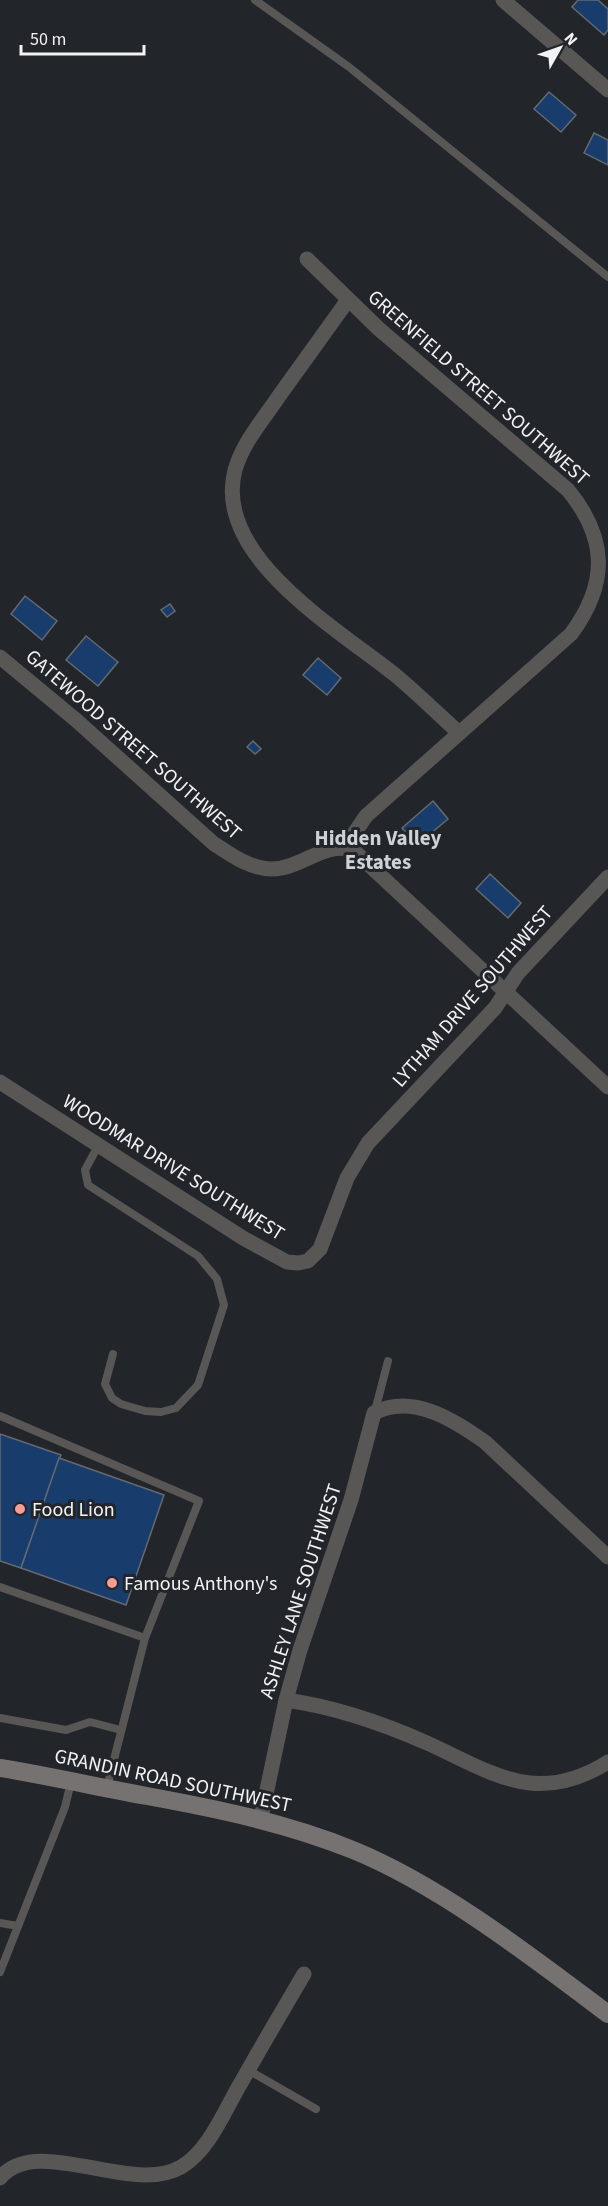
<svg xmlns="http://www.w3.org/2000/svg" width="608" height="2206" font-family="'Source Sans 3',sans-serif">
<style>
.building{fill:#183c6c;stroke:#66696e;stroke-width:1.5}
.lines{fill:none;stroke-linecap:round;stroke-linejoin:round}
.lane{stroke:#595656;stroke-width:8}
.street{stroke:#595656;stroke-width:15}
.secondary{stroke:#777272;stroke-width:18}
.poi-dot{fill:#f59c95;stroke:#222529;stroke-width:2}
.labels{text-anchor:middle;stroke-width:6;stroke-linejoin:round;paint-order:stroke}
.street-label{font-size:20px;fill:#f1f3f6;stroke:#222529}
.poi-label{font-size:20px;fill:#f1f3f6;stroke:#222529;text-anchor:start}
.neighbourhood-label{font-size:21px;font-weight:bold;fill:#ced2d8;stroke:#222529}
</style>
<rect width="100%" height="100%" fill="#222529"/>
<!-- building -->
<g class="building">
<path d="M 578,0 L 598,0 L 608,9 L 608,30 L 604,35 L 572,7 Z"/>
<path d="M 549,92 L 576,115 L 561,132 L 534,109 Z"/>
<path d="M 594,133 L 608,140 L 608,165 L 584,153 Z"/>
<path d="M 25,596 L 57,621 L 42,640 L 11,614 Z"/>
<path d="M 170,604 L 175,611 L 167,617 L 161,610 Z"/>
<path d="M 86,636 L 118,662 L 98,686 L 66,660 Z"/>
<path d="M 318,658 L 341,678 L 327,695 L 303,675 Z"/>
<path d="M 253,741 L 261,749 L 255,754 L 247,747 Z"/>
<path d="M 433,801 L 448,819 L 417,845 L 402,828 Z"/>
<path d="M 490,874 L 521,903 L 508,918 L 476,889 Z"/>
<path d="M 0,1434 L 61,1455 L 21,1568 L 0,1561 Z"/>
<path d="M 59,1458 L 164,1495 L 126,1605 L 21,1568 Z"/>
</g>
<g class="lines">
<!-- lane -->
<g class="lane">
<path d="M 255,0 L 349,67 L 608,277"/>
<path d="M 98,1146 L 85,1170 L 88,1185 L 198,1256 L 217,1279 L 224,1305 L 198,1385 L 176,1408 L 161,1412 L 145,1411 L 121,1404 L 112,1398 L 105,1384 L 113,1354"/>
<path d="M 375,1411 L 388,1361"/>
<path d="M 0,1416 L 199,1501 L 145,1638"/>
<path d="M 0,1587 L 145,1638 L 107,1787"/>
<path d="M 0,1718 L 66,1730 L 90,1722 L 121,1730"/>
<path d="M 0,1923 L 18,1926"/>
<path d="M 0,1972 L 65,1807 L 71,1782"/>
<path d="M 248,2070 L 316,2109"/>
</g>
<!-- street -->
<g class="street">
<path d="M 503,0 L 608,90"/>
<path d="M 307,259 L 379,329 L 568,490 C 608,539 608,584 571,634 L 366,816 L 345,847"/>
<path d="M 348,300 C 325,332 302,364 279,396 C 263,420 243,442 235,470 C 212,556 338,629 394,674 C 416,692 437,713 458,732"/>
<path d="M 0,657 L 76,720 L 213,843 C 231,855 250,869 272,869 C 301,869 324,841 353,850 L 608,1087"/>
<path d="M 0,1082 L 243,1238 L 287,1262 L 298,1263 L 308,1261 L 320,1249 L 347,1178 L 368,1143 L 495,1008 L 518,973 L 608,877"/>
<path d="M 286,1700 C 335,1707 382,1723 427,1743 C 459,1757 494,1779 530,1783 C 559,1786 584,1777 608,1762"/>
<path d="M 261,1818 L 286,1700 L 300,1650 L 351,1500 L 374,1413 C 412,1393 454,1420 485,1442 L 608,1557"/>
<path d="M 0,2178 C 37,2133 131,2196 181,2167 C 210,2150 225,2109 242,2081 C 262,2045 283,2010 304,1974"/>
</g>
<!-- secondary -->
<path class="secondary" d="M 0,1768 C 49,1776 98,1787 147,1796 C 218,1809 286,1823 353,1850 C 441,1886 532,1957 608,2014"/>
</g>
<!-- markers -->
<g class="poi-dot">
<circle cx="20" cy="1509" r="6"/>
<circle cx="112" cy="1583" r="6"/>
</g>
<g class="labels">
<!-- street labels -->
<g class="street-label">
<text transform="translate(479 387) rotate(41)" y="7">GREENFIELD STREET SOUTHWEST</text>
<text transform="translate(134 744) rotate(41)" y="7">GATEWOOD STREET SOUTHWEST</text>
<text transform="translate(472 996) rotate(-49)" y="7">LYTHAM DRIVE SOUTHWEST</text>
<text transform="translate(174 1167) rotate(32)" y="7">WOODMAR DRIVE SOUTHWEST</text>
<text transform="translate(300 1591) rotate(-72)" y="7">ASHLEY LANE SOUTHWEST</text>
<text transform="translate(173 1780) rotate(12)" y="7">GRANDIN ROAD SOUTHWEST</text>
</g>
<!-- poi labels -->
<g class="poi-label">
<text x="32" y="1516">Food Lion</text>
<text x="124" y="1590">Famous Anthony's</text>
</g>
<!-- neighbourhood labels -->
<g class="neighbourhood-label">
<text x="378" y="845">Hidden Valley<tspan x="378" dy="24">Estates</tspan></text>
</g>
</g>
<!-- north arrow -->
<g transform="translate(560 48) rotate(50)" stroke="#222529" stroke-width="4.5" paint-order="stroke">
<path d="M0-4.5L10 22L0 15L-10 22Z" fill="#f1f3f6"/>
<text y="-9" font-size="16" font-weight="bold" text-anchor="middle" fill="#f1f3f6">N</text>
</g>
<!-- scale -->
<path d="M21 45v9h123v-9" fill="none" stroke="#f1f3f6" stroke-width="3"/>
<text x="30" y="45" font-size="18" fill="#f1f3f6" stroke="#222529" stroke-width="4.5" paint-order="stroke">50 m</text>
</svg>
